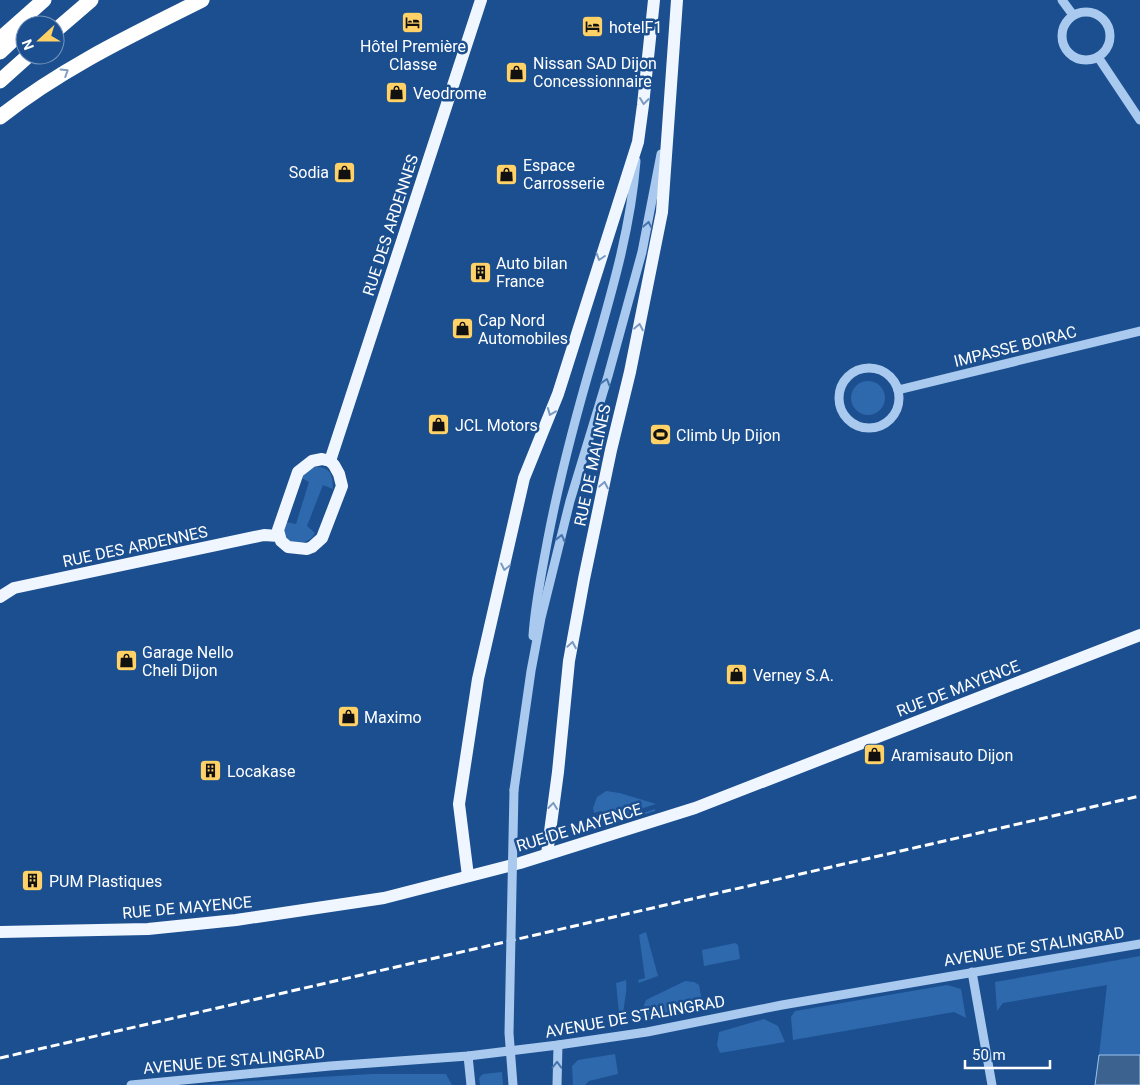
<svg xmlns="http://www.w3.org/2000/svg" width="1140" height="1085" font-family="Roboto,sans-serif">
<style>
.green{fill:#2e69ad}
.water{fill:#3c6290;stroke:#9cc4f0}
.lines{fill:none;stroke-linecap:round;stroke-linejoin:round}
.minor{stroke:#a9c9ee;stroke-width:9}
.major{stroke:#f0f6ff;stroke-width:12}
.highway{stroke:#fff;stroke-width:15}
.rail{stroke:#fff;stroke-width:3;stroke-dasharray:9 4;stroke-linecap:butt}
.minor-bridge{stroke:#a9c9ee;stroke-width:9}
.oneway{stroke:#829ec1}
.oneway2{stroke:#7b9ac1}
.oneway3{stroke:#4674ac}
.labels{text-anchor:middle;stroke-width:5;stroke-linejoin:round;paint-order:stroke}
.poi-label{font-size:16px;fill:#fff;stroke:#1b4f8f;text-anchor:start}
.street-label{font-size:16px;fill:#fff;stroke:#1b4f8f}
</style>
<rect width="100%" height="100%" fill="#1b4f8f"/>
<!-- green -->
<g class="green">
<circle cx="868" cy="398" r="17"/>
<path d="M 312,467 C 329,466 333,472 333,489 L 323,485 L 307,526 L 315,533 C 310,543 301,543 291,543 C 284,536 281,531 286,522 L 296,524 L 309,482 L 300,477 Z"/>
<path d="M 606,791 L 620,793 L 656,804 L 619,816 L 601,811 L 594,813 L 593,808 L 597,797 Z"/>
<path d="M 655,809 L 655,811 L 610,825 L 599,821 L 598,818 L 602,816 L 619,821 Z"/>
<path d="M 646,932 L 658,976 L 639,983 L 638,980 L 645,978 L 639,935 Z"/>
<path d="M 735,943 L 738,945 L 740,959 L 704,966 L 702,950 Z"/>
<path d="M 1140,956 L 1140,1055 L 1099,1055 L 1107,985 L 1003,1003 L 997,1011 L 995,982 Z"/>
<path d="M 626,980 C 628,995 622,1007 623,1022 L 620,1022 L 616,983 Z"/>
<path d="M 685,981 L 694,982 L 699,985 L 703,1007 L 640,1016 L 646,1000 Z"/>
<path d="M 947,985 L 961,989 L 966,1018 L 954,1012 L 793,1040 L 791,1017 L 795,1011 Z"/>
<path d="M 764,1019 L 778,1026 L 785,1042 L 720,1053 L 717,1045 L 719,1032 Z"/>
<path d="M 615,1054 L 618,1074 L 589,1081 L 585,1085 L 573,1085 L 572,1066 L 578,1060 Z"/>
<path d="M 502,1072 L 503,1085 L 480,1085 L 479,1078 L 483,1074 Z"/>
<path d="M 372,1074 L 446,1074 L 452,1085 L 201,1085 L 248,1081 Z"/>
</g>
<!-- water -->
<path class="water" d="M 1099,1055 L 1140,1055 L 1140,1085 L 1095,1085 Z"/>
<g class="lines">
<!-- minor -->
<g class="minor">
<path d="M 1062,0 L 1073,15"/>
<circle cx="1086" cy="36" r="24"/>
<path d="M 1098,57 L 1140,120"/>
<circle cx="869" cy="398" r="30"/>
<path d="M 898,390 L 1140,331"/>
<path d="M 533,636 C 535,603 542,571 548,538 C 560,476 576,415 594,354 C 612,291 631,227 636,161"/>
<path d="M 514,790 L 531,671 L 541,618 L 570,501 L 608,376 L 642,252 L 661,154"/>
<path d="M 972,972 L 992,1085"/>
<path d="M 468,1056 L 471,1085"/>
<path d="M 131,1085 L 330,1066 L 468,1056 L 558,1045 L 647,1032 L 782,1005 L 1140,944"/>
<path d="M 557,1085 L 558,1045"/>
</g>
<!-- major -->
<g class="major">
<path d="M 322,459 L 330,461 L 334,465 L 339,474 L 342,486 L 322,538 L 312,547 L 307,549 L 288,547 L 281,541 L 278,530 L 298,472 L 312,461 Z"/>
<path d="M 330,461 L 481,0"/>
<path d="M 0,597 L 14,588 L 264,535 L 279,536"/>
<path d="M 547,854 L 558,772 L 569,661 L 584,579 L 611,450 L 630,372 L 662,212 L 677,0"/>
<path d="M 468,876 L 459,804 L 478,679 L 524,478 L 558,394 L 638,142 L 643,105 L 654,0"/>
<path d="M 0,932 L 148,929 L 236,920 L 384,898 L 520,863 L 695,808 L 1140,635"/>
</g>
<!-- highway -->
<g class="highway">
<path d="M 55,31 L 91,0"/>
<path d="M 0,39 L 44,0"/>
<path d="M 0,52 L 18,35"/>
<path d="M 0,81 L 29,55"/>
<path d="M 0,117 C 62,68 132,35 202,0"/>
</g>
<!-- rail -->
<path class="rail" d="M 0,1058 L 1140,796"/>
<!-- minor-bridge -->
<path class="minor-bridge" d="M 513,1085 L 509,1033 L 514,790"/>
</g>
<!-- one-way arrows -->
<defs><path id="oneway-chevron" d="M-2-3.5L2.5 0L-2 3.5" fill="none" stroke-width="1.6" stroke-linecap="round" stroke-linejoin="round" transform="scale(1.25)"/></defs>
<use class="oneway" href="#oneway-chevron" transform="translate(65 72) rotate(-32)"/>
<g class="oneway2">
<use href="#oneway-chevron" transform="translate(644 101) rotate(97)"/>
<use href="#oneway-chevron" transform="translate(600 257) rotate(108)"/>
<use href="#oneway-chevron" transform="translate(639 327) rotate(-79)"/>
<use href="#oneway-chevron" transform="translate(551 412) rotate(112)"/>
<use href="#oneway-chevron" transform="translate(604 485) rotate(-79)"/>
<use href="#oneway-chevron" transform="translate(505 567) rotate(102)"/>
<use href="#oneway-chevron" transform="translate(572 645) rotate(-80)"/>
<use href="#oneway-chevron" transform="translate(553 806) rotate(-83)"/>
</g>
<g class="oneway3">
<use href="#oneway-chevron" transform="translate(648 225) rotate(-79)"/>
<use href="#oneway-chevron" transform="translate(606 382) rotate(-73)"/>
<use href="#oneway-chevron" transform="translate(561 538) rotate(-76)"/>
<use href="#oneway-chevron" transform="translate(557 1065) rotate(-88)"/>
</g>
<!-- icons -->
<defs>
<symbol id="hotel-square" viewBox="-11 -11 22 22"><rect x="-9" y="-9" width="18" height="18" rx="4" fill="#ffd166" stroke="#1b4f8f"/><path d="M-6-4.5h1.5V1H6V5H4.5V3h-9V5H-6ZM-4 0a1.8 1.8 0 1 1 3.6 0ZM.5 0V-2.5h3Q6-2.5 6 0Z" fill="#111"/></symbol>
<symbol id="shop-square" viewBox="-11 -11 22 22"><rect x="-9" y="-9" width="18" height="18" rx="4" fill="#ffd166" stroke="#1b4f8f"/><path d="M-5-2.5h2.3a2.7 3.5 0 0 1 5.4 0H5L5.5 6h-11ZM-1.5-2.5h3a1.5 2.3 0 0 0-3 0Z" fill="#111"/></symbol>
<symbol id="building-square" viewBox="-11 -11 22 22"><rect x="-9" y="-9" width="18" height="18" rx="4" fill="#ffd166" stroke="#1b4f8f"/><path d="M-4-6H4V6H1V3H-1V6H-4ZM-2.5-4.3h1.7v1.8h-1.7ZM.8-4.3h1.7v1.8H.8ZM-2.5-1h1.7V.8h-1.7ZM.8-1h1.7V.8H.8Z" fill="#111"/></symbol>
<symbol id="stadium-square" viewBox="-11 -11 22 22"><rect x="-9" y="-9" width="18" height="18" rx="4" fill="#ffd166" stroke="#1b4f8f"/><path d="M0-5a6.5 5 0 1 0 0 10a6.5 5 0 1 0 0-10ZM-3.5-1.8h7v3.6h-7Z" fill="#111"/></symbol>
</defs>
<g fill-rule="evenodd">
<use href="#hotel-square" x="400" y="10" width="25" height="25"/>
<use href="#hotel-square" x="580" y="14" width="25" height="25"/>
<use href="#shop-square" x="504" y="60" width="25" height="25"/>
<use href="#shop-square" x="384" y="80" width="25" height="25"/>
<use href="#shop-square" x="332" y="160" width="25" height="25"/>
<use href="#shop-square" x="494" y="162" width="25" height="25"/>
<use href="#building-square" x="468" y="260" width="25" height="25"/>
<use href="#shop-square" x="450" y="316" width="25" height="25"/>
<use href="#shop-square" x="426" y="412" width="25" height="25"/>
<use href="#stadium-square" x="648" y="422" width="25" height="25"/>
<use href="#shop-square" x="114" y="648" width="25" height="25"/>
<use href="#shop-square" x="724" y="662" width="25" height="25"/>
<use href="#shop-square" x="336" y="704" width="25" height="25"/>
<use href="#shop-square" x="862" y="742" width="25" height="25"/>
<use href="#building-square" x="198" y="758" width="25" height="25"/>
<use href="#building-square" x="20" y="868" width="25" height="25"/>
</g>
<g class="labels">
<!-- poi labels -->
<g class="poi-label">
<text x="609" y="33">hotelF1</text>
<text x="413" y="52" text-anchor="middle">Hôtel Première<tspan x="413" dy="18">Classe</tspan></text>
<text x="533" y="69">Nissan SAD Dijon<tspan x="533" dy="18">Concessionnaire</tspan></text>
<text x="413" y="99">Veodrome</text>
<text x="523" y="171">Espace<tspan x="523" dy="18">Carrosserie</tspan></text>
<text x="329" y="178" text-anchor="end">Sodia</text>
<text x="496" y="269">Auto bilan<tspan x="496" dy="18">France</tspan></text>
<text x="478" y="326">Cap Nord<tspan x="478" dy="18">Automobiles</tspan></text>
<text x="455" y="431">JCL Motors</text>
<text x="676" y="441">Climb Up Dijon</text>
<text x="142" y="658">Garage Nello<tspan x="142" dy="18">Cheli Dijon</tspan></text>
<text x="753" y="681">Verney S.A.</text>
<text x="364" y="723">Maximo</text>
<text x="891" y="761">Aramisauto Dijon</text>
<text x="227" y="777">Locakase</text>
<text x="49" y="887">PUM Plastiques</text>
</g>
<!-- street labels -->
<g class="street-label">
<text transform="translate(390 225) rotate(-72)" y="6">RUE DES ARDENNES</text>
<text transform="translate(1015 346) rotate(-14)" y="6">IMPASSE BOIRAC</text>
<text transform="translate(592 465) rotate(-78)" y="6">RUE DE MALINES</text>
<text transform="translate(135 546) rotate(-12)" y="6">RUE DES ARDENNES</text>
<text transform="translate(958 688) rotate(-21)" y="6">RUE DE MAYENCE</text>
<text transform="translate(579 827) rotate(-17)" y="6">RUE DE MAYENCE</text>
<text transform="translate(187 907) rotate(-5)" y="6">RUE DE MAYENCE</text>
<text transform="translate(1034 946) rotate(-9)" y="6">AVENUE DE STALINGRAD</text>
<text transform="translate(635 1016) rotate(-10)" y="6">AVENUE DE STALINGRAD</text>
<text transform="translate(234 1060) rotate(-5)" y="6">AVENUE DE STALINGRAD</text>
</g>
</g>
<!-- north arrow -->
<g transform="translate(40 40) rotate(249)"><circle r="24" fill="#1b4f8f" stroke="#7695bc"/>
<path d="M0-4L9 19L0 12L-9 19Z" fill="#ffd166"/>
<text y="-8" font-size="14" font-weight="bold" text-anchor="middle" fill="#ffffff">N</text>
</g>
<!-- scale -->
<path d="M965 1060v8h85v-8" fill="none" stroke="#ffffff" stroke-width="2.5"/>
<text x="972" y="1060" font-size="15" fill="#ffffff" stroke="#1b4f8f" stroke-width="4" paint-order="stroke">50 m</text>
</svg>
